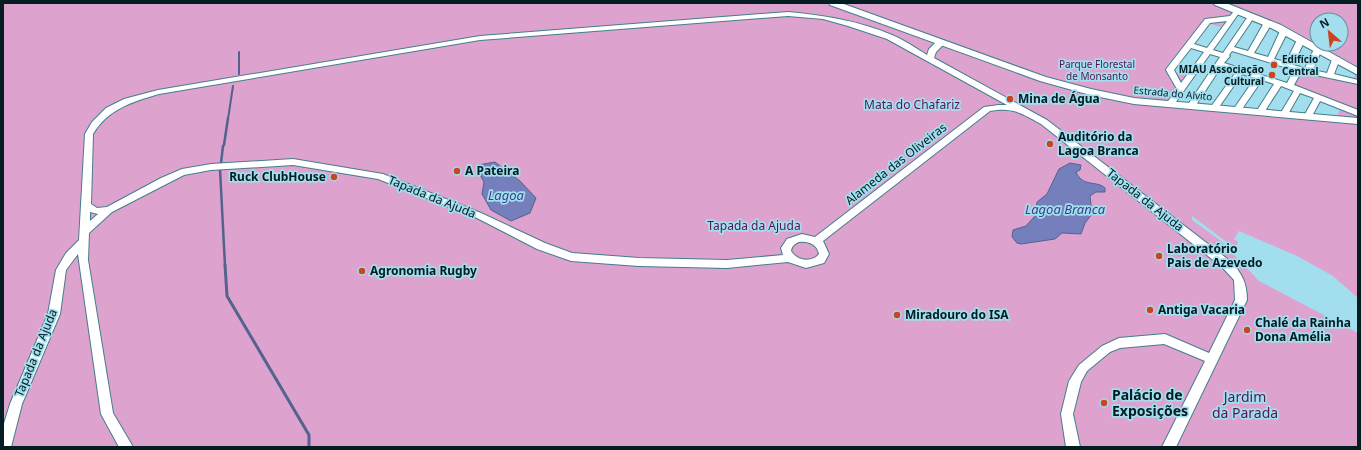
<svg xmlns="http://www.w3.org/2000/svg" width="1361" height="450" font-family="'Noto Sans',sans-serif">
<style>
.green{fill:#dda3ce;fill-rule:evenodd}
.water{fill:#757fbc;stroke:#53628e}
.lines{fill:none;stroke-linecap:round;stroke-linejoin:round}
.stream-far2{stroke:#53628e;stroke-width:2}
.stream-far1{stroke:#53628e;stroke-width:2.5}
.stream{stroke:#53628e;stroke-width:3}
.minor-casing{stroke:#437e8c;stroke-width:2}
.tertiary-casing{stroke:#437e8c;stroke-width:2}
.secondary-casing{stroke:#437e8c;stroke-width:2}
.minor{fill:#fff;fill-rule:evenodd}
.tertiary{fill:#fff;fill-rule:evenodd}
.secondary{fill:#fff;fill-rule:evenodd}
.poi-dot{fill:#cc431d;stroke:#a2deee;stroke-width:1.5}
.labels{text-anchor:middle;stroke-width:3.5;stroke-linejoin:round;paint-order:stroke}
.far-poi-label{font-size:10px;font-weight:bold;fill:#041d23;stroke:#a2deee;text-anchor:start}
.far-park-label{font-size:10px;fill:#5a154f;stroke:#a2deee}
.far-street-label{font-size:10px;fill:#041d23;stroke:#a2deee}
.poi-label{font-size:12px;font-weight:bold;fill:#041d23;stroke:#a2deee;text-anchor:start}
.park-label{font-size:12px;fill:#5a154f;stroke:#a2deee}
.street-label{font-size:12px;fill:#041d23;stroke:#a2deee}
.water-label{font-size:13px;font-style:italic;fill:#383f89;stroke:#a2deee}
.near-poi-label{font-size:14px;font-weight:bold;fill:#041d23;stroke:#a2deee;text-anchor:start}
.near-park-label{font-size:14px;fill:#5a154f;stroke:#a2deee}
</style>
<rect width="100%" height="100%" fill="#a2deee"/>
<!-- green -->
<path class="green" d="M 3,3 L 1358,3 L 1358,298 L 1333,276 L 1297,256 L 1239,231 L 1234,239 L 1238,242 L 1236,249 L 1192,216 L 1192,220 L 1221,241 L 1259,281 L 1358,333 L 1358,447 L 3,447 ZM 1234,9 L 1333,58 L 1356,72 L 1353,81 L 1298,69 L 1288,87 L 1340,109 L 1336,120 L 1166,104 L 1186,76 L 1169,71 L 1167,66 L 1204,22 L 1221,27 ZM 1317,20 L 1341,20 L 1341,44 L 1317,44 Z"/>
<!-- water -->
<g class="water">
<path d="M 495,162 L 520,181 L 536,198 L 530,213 L 511,221 L 491,210 L 482,194 L 484,182 L 477,170 L 478,165 Z"/>
<path d="M 1070,163 L 1081,165 L 1080,170 L 1076,172 C 1083,188 1097,180 1105,188 L 1105,192 L 1096,192 L 1090,196 L 1092,214 L 1085,223 L 1081,234 L 1062,233 L 1055,239 L 1021,244 L 1017,243 L 1012,237 L 1013,230 L 1026,226 L 1035,216 L 1037,202 L 1047,194 L 1059,169 Z"/>
</g>
<g class="lines">
<!-- stream-far2 -->
<g class="stream-far2">
<path d="M 239,52 L 239,74"/>
<path d="M 228,119 L 233,86"/>
</g>
<!-- stream-far1 -->
<g class="stream-far1">
<path d="M 224,145 L 228,118"/>
<path d="M 221,163 L 223,146"/>
<path d="M 220,169 L 225,266"/>
</g>
<!-- stream -->
<path class="stream" d="M 225,265 L 227,296 L 309,435 L 309,447"/>
<defs>
<g id="minor">
<path d="M 1238,8 L 1241,10 L 1213,50 L 1223,53 L 1249,15 L 1251,14 L 1255,16 L 1234,47 L 1248,51 L 1265,21 L 1271,21 L 1272,23 L 1254,53 L 1268,57 L 1280,31 L 1284,29 L 1288,31 L 1274,59 L 1286,62 L 1297,40 L 1301,38 L 1305,40 L 1293,65 L 1305,68 L 1314,49 L 1318,47 L 1322,49 L 1313,70 L 1327,73 L 1333,57 L 1339,57 L 1340,59 L 1334,74 L 1358,80 L 1358,84 L 1301,72 L 1294,85 L 1358,110 L 1358,116 L 1320,101 L 1311,118 L 1305,118 L 1304,116 L 1314,98 L 1300,93 L 1287,116 L 1281,116 L 1280,114 L 1294,91 L 1281,86 L 1263,114 L 1257,114 L 1256,112 L 1274,84 L 1262,80 L 1240,112 L 1234,112 L 1233,110 L 1255,78 L 1242,74 L 1217,110 L 1211,110 L 1210,108 L 1236,72 L 1221,67 L 1194,108 L 1188,108 L 1187,106 L 1220,57 L 1210,54 L 1173,106 L 1167,106 L 1166,104 L 1177,89 L 1166,70 L 1167,68 L 1205,19 L 1230,16 L 1236,9 ZM 1227,21 L 1207,48 L 1194,44 L 1210,23 ZM 1191,48 L 1204,52 L 1181,83 L 1174,70 ZM 1232,51 L 1294,70 L 1287,83 L 1224,63 L 1230,56 L 1229,55 Z"/>
<path d="M 788,12 C 824,15 859,21 892,35 C 904,40 916,48 927,55 L 929,49 L 938,40 L 944,40 L 944,44 L 936,52 L 934,58 L 1047,120 L 1230,261 C 1242,273 1247,283 1247,300 L 1176,447 L 1162,447 L 1205,361 L 1164,344 L 1120,348 L 1110,352 L 1087,371 L 1081,382 L 1073,414 L 1080,447 L 1066,447 L 1061,414 L 1069,381 L 1079,365 L 1102,346 L 1119,338 L 1165,334 L 1209,353 L 1235,300 L 1234,280 L 1222,267 L 1041,124 C 1021,113 1013,107 990,111 L 823,241 L 829,254 L 824,263 L 806,268 L 788,262 L 727,268 L 639,266 L 571,261 L 537,249 L 475,217 L 378,179 L 293,165 L 211,170 L 184,175 L 112,212 L 89,233 L 88,260 L 113,413 L 133,447 L 119,447 L 101,414 L 78,254 L 66,270 L 60,314 L 22,404 L 11,447 L 3,447 L 3,427 L 10,404 L 48,314 L 56,270 L 66,253 L 79,240 L 85,134 L 92,122 L 106,108 L 124,99 L 158,90 L 480,36 ZM 788,16 L 823,19 L 848,26 L 887,39 L 1007,105 L 999,105 L 984,107 L 815,237 L 802,234 L 787,239 L 781,248 L 783,255 L 727,260 L 639,258 L 572,253 L 545,243 L 481,213 L 383,174 L 293,159 L 211,164 L 182,169 L 161,178 L 107,207 L 97,208 L 91,204 L 93,134 C 108,109 132,102 159,94 L 480,40 ZM 90,212 L 98,214 L 90,221 ZM 799,242 C 808,241 817,244 819,254 L 816,257 C 807,262 797,260 791,251 C 792,246 794,244 799,242 Z"/>
</g>
<path id="tertiary" d="M 829,3 L 841,3 L 1046,77 L 1091,89 L 1134,98 L 1358,118 L 1358,124 L 1134,104 L 1090,95 L 1040,81 L 830,5 Z"/>
<path id="secondary" d="M 1213,3 L 1226,3 L 1281,25 L 1358,68 L 1358,75 L 1273,29 L 1215,5 Z"/>
</defs>
<!-- minor casing -->
<use href="#minor" class="minor-casing"/>
<!-- tertiary casing -->
<use href="#tertiary" class="tertiary-casing"/>
<!-- secondary casing -->
<use href="#secondary" class="secondary-casing"/>
<!-- minor -->
<use href="#minor" class="minor"/>
<!-- tertiary -->
<use href="#tertiary" class="tertiary"/>
<!-- secondary -->
<use href="#secondary" class="secondary"/>
</g>
<!-- markers -->
<g class="poi-dot">
<circle cx="1274" cy="65" r="4"/>
<circle cx="1272" cy="75" r="4"/>
<circle cx="1010" cy="99" r="4"/>
<circle cx="1050" cy="144" r="4"/>
<circle cx="457" cy="171" r="4"/>
<circle cx="334" cy="177" r="4"/>
<circle cx="1159" cy="256" r="4"/>
<circle cx="362" cy="271" r="4"/>
<circle cx="1150" cy="310" r="4"/>
<circle cx="897" cy="315" r="4"/>
<circle cx="1247" cy="330" r="4"/>
<circle cx="1104" cy="403" r="4"/>
</g>
<g class="labels">
<!-- far-poi labels -->
<g class="far-poi-label">
<text x="1282" y="63">Edifício<tspan x="1282" dy="12">Central</tspan></text>
<text x="1264" y="73" text-anchor="end">MIAU Associação<tspan x="1264" dy="12">Cultural</tspan></text>
</g>
<!-- far-park labels -->
<g class="far-park-label">
<text x="1097" y="68">Parque Florestal<tspan x="1097" dy="12">de Monsanto</tspan></text>
</g>
<!-- far-street labels -->
<g class="far-street-label">
<text transform="translate(1173 93) rotate(5)" y="4">Estrada do Alvito</text>
</g>
<!-- poi labels -->
<g class="poi-label">
<text x="1018" y="103">Mina de Água</text>
<text x="1058" y="141">Auditório da<tspan x="1058" dy="14">Lagoa Branca</tspan></text>
<text x="465" y="175">A Pateira</text>
<text x="326" y="181" text-anchor="end">Ruck ClubHouse</text>
<text x="1167" y="253">Laboratório<tspan x="1167" dy="14">Pais de Azevedo</tspan></text>
<text x="370" y="275">Agronomia Rugby</text>
<text x="1158" y="314">Antiga Vacaria</text>
<text x="905" y="319">Miradouro do ISA</text>
<text x="1255" y="327">Chalé da Rainha<tspan x="1255" dy="14">Dona Amélia</tspan></text>
</g>
<!-- park labels -->
<g class="park-label">
<text x="912" y="109">Mata do Chafariz</text>
<text x="754" y="230">Tapada da Ajuda</text>
</g>
<!-- street labels -->
<g class="street-label">
<text transform="translate(896 164) rotate(-38)" y="4">Alameda das Oliveiras</text>
<text transform="translate(432 197) rotate(22)" y="4">Tapada da Ajuda</text>
<text transform="translate(1145 200) rotate(38)" y="4">Tapada da Ajuda</text>
<text transform="translate(36 353) rotate(-68)" y="4">Tapada da Ajuda</text>
</g>
<!-- water labels -->
<g class="water-label">
<text x="506" y="200">Lagoa</text>
<text x="1065" y="214">Lagoa Branca</text>
</g>
<!-- near-poi labels -->
<g class="near-poi-label">
<text x="1112" y="400">Palácio de<tspan x="1112" dy="16">Exposições</tspan></text>
</g>
<!-- near-park labels -->
<g class="near-park-label">
<text x="1245" y="402">Jardim<tspan x="1245" dy="16">da Parada</tspan></text>
</g>
</g>
<!-- border -->
<rect width="1361" height="450" fill="none" stroke="#041d23" stroke-width="8"/>
<!-- north arrow -->
<g transform="translate(1329 32) rotate(332)"><circle r="19" fill="#a2deee" stroke="#63919d"/>
<path d="M0-3L7 15L0 10L-7 15Z" fill="#cc431d"/>
<text y="-6" font-size="11" font-weight="bold" text-anchor="middle" fill="#041d23">N</text>
</g>
</svg>
